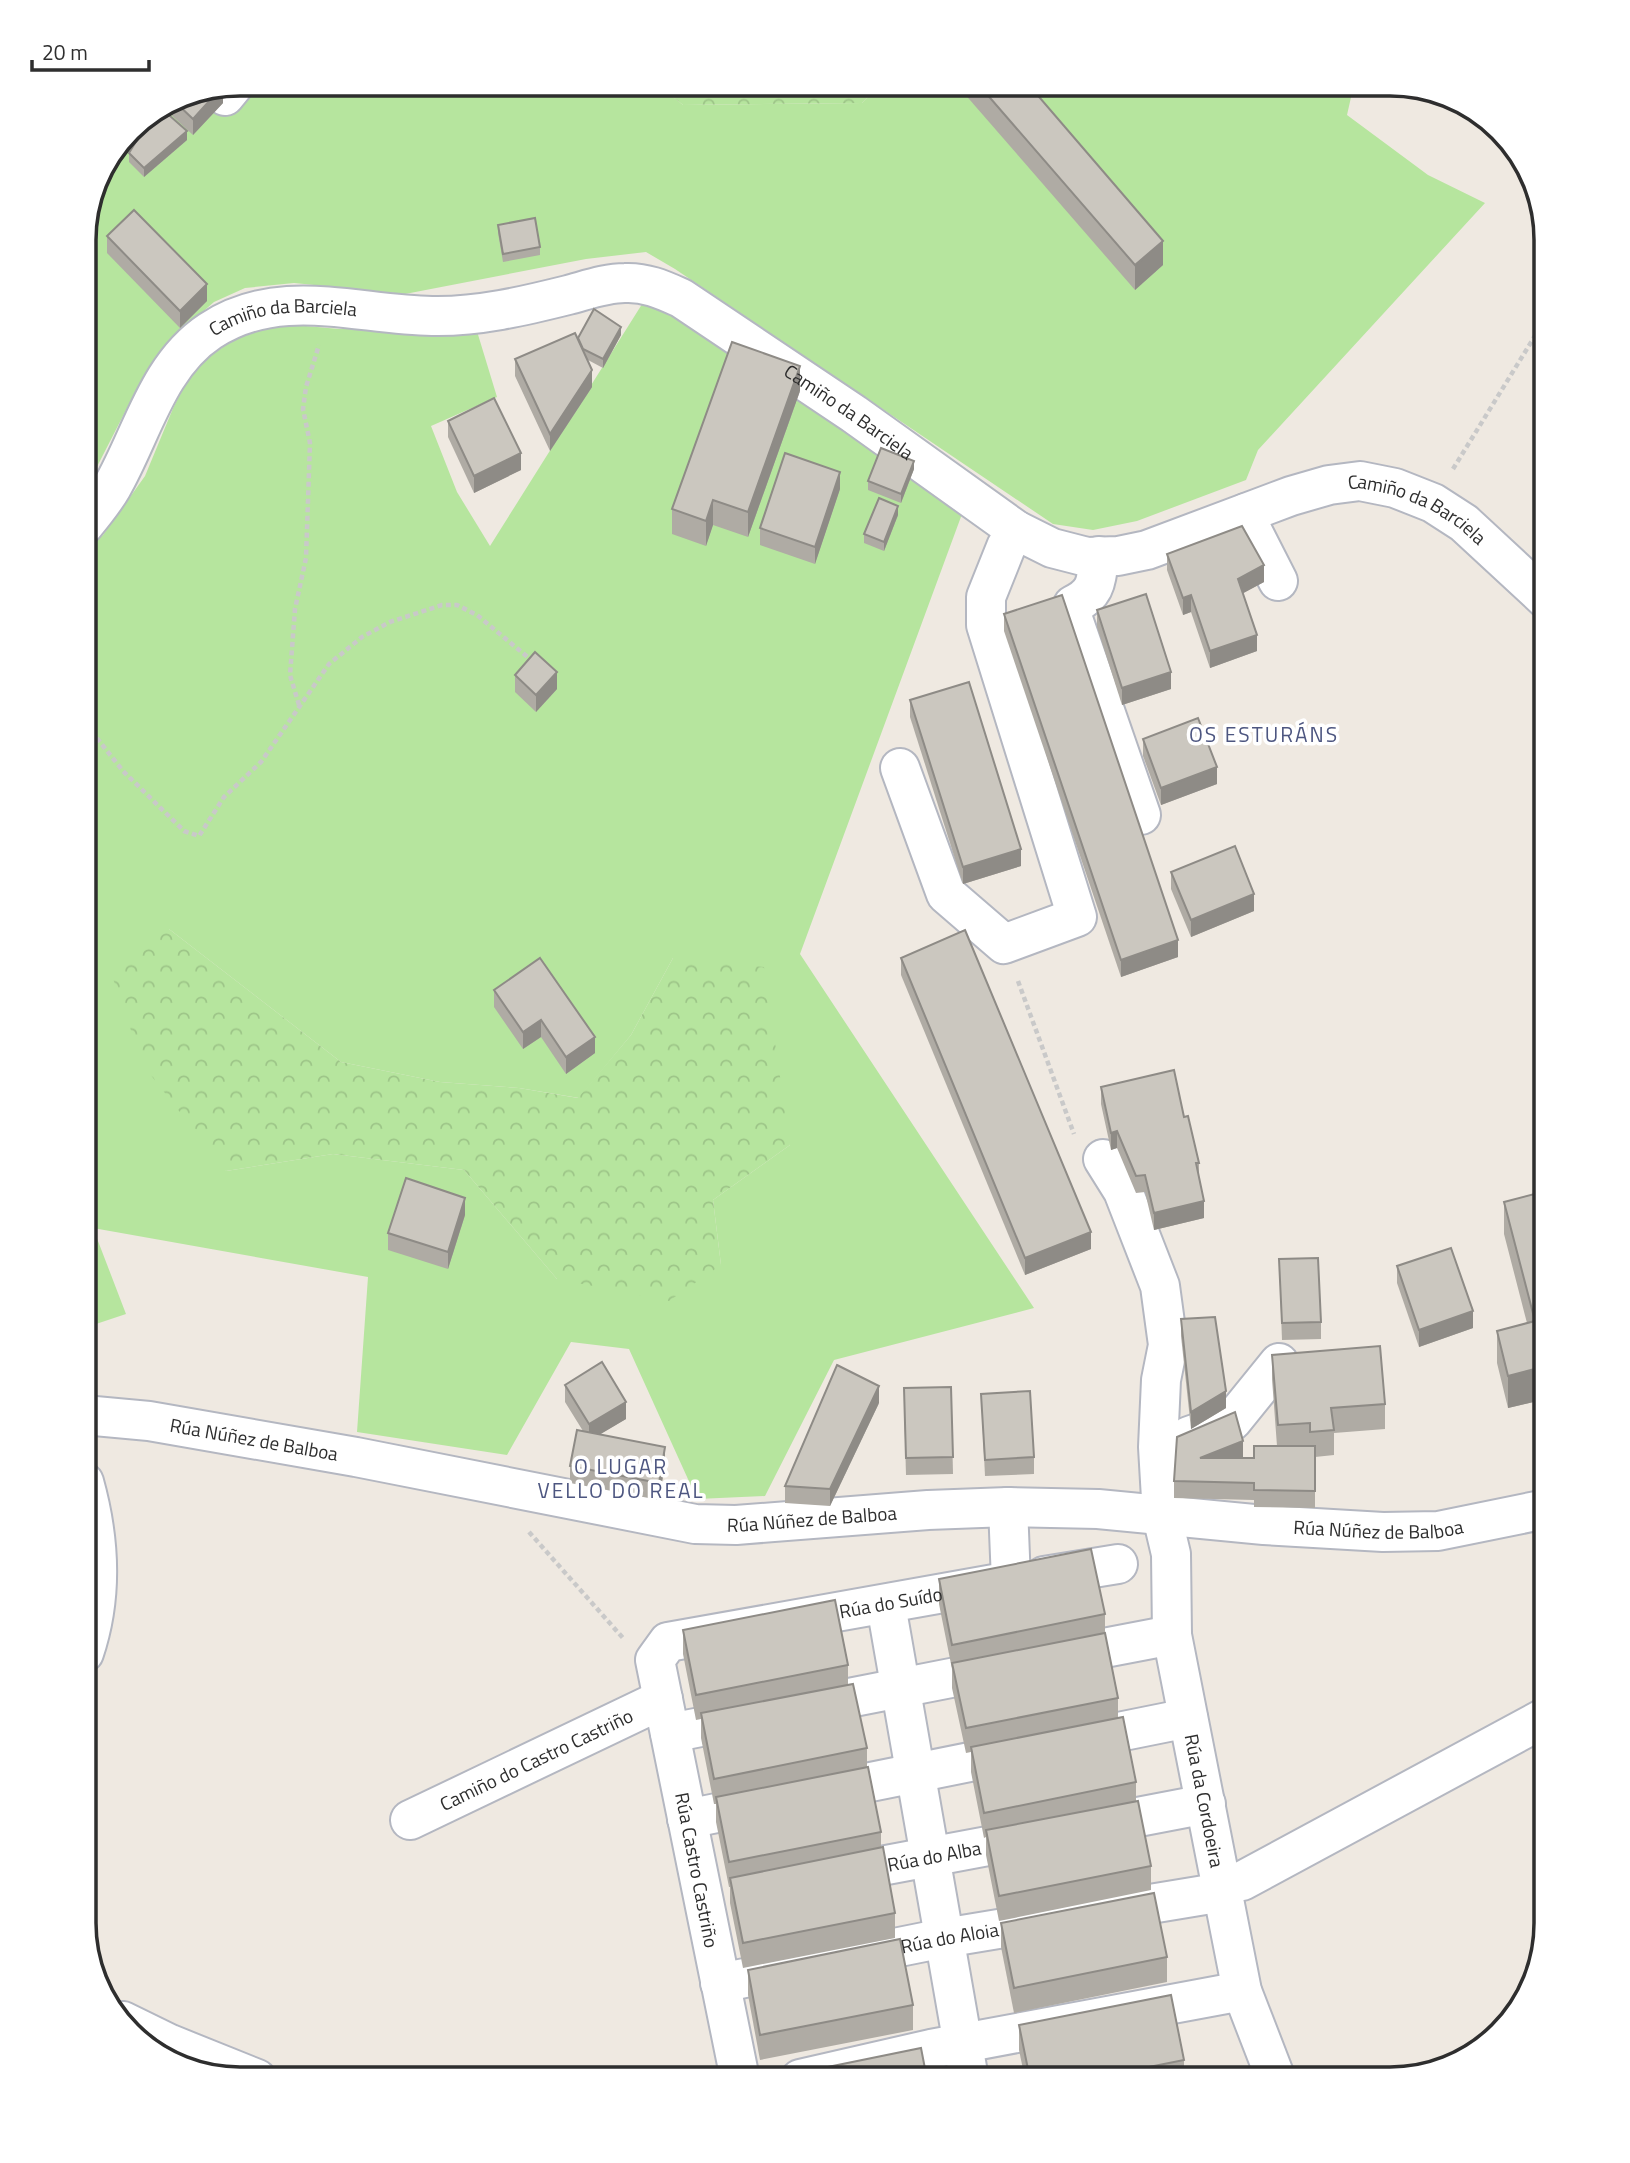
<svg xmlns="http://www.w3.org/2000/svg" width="1630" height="2163" font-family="'Titillium Web',sans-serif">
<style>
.grass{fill:#b6e59e;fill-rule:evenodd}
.forest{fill:url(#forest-crowns)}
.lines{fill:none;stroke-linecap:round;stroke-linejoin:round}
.minor-casing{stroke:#b4b7c1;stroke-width:42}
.path{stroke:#c9c9c9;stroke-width:4.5;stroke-dasharray:5 3.5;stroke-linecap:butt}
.minor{stroke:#fff;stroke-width:38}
.wall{fill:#afaba4}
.shaded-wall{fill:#8e8b86}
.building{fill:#cbc7bf;stroke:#8e8b86;stroke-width:2}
.labels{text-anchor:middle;stroke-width:7;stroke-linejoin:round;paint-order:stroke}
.street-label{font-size:19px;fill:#2e2e2e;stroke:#fff}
.neighbourhood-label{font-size:21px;letter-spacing:2px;fill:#4d5680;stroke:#fff}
.rim{fill:none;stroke:#2e2e2e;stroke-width:3.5}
</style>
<defs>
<pattern id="forest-crowns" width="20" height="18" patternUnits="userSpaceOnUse" patternTransform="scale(1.75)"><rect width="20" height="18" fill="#b6e59e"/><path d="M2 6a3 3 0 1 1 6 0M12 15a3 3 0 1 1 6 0" fill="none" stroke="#9dc588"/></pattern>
</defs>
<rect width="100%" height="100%" fill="#efe9e1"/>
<!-- grass -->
<g class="grass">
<path d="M 240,84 L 657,84 L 683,105 L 862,103 L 880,84 L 1139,84 L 1143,89 L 1154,84 L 1354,84 L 1347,115 L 1428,175 L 1485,203 L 1258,450 L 1246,480 L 1137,521 L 1093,530 L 1053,524 L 675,269 L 646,252 L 586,259 L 405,294 L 294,283 L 245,288 L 214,302 L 176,335 L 144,375 L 84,492 L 84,229 L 100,171 L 137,123 L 181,96 Z"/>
<path d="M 644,301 L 680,304 L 962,514 L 800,954 L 1034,1308 L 834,1360 L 765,1496 L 697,1499 L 629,1349 L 571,1342 L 507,1455 L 357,1432 L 368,1277 L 93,1228 L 126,1314 L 90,1326 L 84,1309 L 84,910 L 87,909 L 84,900 L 84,550 L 103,535 L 145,476 L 174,406 L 195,366 L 232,341 L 273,323 L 339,329 L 476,328 L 497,397 L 431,426 L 457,492 L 490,546 ZM 169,929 L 341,1062 L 440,1082 L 519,1088 L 579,1098 L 631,1035 L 673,958 L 790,1145 L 713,1200 L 721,1265 L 557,1279 L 464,1170 L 333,1154 L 226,1171 Z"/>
</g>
<!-- forest -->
<g class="forest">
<path d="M 657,84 L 880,84 L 862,103 L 683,105 Z"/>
<path d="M 169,929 L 341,1062 L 440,1082 L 519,1088 L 578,1098 L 631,1035 L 673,958 L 764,967 L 790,1145 L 713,1200 L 721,1265 L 669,1301 L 557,1279 L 464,1170 L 333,1154 L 226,1171 L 143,1065 L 110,970 Z"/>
</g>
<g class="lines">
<defs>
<g id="minor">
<path d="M 216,89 L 225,96 L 234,85"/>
<path d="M 1246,513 L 1251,528 L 1278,581"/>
<path id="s1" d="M 84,525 C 94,513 104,501 112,487 C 142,435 157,366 210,331 C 280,285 356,315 432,316 C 478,317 524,306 568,295 C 587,290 606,283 625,283 C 646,282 663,290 681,298 L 854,414 L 1016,530 L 1052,548 L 1087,557 L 1118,556 L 1147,550 L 1291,496 L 1329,485 L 1360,481 L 1395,488 L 1433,503 L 1464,523 L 1546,599"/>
<path d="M 1099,556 C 1096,582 1097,593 1073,605 L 1071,613 L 1141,815"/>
<path d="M 900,768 L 946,894 L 1004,944 L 1077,917 L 986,625 L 986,597 L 1006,547 L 1016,530"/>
<path id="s2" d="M 1103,1159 L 1123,1191 L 1160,1286 L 1168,1345 L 1161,1380 L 1158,1447 L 1162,1516 L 1171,1554 L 1172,1635 L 1242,1991 L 1276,2079"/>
<path id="s3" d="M 84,1415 L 149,1421 L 356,1457 L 695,1524 L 736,1525 L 928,1510 L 1008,1507 L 1098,1509 L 1264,1525 L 1383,1532 L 1438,1531 L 1546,1509"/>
<path d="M 1189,1436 L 1232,1421 L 1279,1363"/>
<path d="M 1044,1576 L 1118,1564"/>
<path d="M 886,1605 L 969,2079"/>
<path d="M 84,1653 C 103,1597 100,1539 84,1482"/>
<path d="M 1057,1657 L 1172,1635"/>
<path d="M 670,1733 L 1002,1668"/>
<path d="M 687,1819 L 1188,1718"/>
<path id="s4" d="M 410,1820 L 663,1699"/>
<path d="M 1091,1826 L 1206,1804"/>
<path id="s5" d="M 833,1875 L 1036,1837"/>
<path d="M 1221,1883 L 1242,1881 L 1546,1717"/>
<path id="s6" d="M 720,1983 L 944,1938 L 1223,1892"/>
<path d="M 123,2021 L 170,2044 L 257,2079"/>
<path id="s7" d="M 740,2079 L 655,1660 L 668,1642 L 1011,1581 L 1008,1507"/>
<path d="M 800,2079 L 931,2049 L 1242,1991"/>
</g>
</defs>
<!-- minor casing -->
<use href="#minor" class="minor-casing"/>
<!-- path -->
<g class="path">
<path d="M 1453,469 L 1546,318"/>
<path d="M 299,705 L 290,675 L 295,609 L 306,558 L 310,443 L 303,409 L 306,387 L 319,345"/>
<path d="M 84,716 L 96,737 L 123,771 L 184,831 L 199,836 L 224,797 L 261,762 L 329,664 L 362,637 L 390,622 L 442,605 L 457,605 L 477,615 L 530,659"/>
<path d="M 1018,981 L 1074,1134"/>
<path d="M 529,1532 L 623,1638"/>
</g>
<!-- minor -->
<use href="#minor" class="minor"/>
</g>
<!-- wall -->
<g class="wall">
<path d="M 956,84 L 1028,84 L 1163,265 L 1135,290 Z"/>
<path d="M 223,87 L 223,103 L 193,135 L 168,112 L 168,104 L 181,96 Z"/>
<path d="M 187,140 L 144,177 L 129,162 L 129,153 Z"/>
<path d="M 498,225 L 540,247 L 540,255 L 503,262 L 498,233 Z"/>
<path d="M 107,236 L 207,301 L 180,328 L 107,253 Z"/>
<path d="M 621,335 L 603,368 L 588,360 L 592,387 L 550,451 L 515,376 L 515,359 L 578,338 Z"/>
<path d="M 800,391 L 748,537 L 713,525 L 706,546 L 672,534 L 672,509 Z"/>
<path d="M 448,421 L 521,470 L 474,493 L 448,437 Z"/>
<path d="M 914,469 L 901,503 L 868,490 L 868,481 Z"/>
<path d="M 840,489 L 815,564 L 760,545 L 760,528 Z"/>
<path d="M 898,515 L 884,551 L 864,543 L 864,534 Z"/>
<path d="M 1167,554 L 1264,582 L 1243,593 L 1257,651 L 1210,668 L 1191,612 L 1183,615 L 1167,570 Z"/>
<path d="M 1097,610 L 1171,689 L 1122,705 L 1097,627 Z"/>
<path d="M 1004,614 L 1178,957 L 1121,977 L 1004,631 Z"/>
<path d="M 515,675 L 557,689 L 536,712 L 515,692 Z"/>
<path d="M 910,700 L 1021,866 L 963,884 L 910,717 Z"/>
<path d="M 1143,739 L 1217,784 L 1161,805 L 1143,756 Z"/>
<path d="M 1171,872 L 1254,911 L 1191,937 L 1171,889 Z"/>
<path d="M 901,958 L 1091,1249 L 1025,1275 L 901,975 Z"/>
<path d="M 494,990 L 595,1053 L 566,1074 L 541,1037 L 523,1049 L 494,1007 Z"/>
<path d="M 1101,1087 L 1184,1117 L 1199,1163 L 1199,1179 L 1204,1218 L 1154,1230 L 1145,1192 L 1136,1193 L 1117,1148 L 1111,1150 L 1101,1104 Z"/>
<path d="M 1546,1191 L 1546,1399 L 1508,1408 L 1497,1363 L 1497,1331 L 1527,1323 L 1504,1234 L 1504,1202 Z"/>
<path d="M 465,1215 L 448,1269 L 388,1250 L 388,1233 Z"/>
<path d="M 1279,1259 L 1321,1322 L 1321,1339 L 1282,1340 Z"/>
<path d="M 1397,1266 L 1473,1328 L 1419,1347 L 1397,1283 Z"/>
<path d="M 1181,1319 L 1226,1408 L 1191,1429 L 1181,1336 Z"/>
<path d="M 1272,1355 L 1385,1404 L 1385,1429 L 1334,1433 L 1334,1455 L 1315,1457 L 1315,1508 L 1254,1507 L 1254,1500 L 1174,1498 L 1174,1481 L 1254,1458 L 1277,1446 L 1272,1379 Z"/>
<path d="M 565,1385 L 626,1419 L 600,1434 L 665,1464 L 659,1500 L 570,1483 L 570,1466 L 583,1431 L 565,1402 Z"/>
<path d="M 951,1387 L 953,1474 L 906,1475 L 904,1405 Z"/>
<path d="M 981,1394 L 1034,1457 L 1034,1474 L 985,1476 Z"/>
<path d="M 879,1403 L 830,1506 L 785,1503 L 785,1486 Z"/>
<path d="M 939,1579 L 1105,1614 L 1105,1633 L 1118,1698 L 1118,1718 L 1136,1782 L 1136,1801 L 1151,1866 L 1151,1890 L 999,1921 L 986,1855 L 986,1837 L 984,1838 L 971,1772 L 971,1752 L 966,1753 L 952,1688 L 952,1669 L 939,1604 Z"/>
<path d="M 683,1630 L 848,1665 L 848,1685 L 867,1748 L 867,1767 L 881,1832 L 881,1848 L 895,1913 L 895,1938 L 743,1968 L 730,1903 L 730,1887 L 729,1887 L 716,1822 L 716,1804 L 714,1804 L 701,1738 L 701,1719 L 696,1720 L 683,1654 Z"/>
<path d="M 1001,1923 L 1167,1957 L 1167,1982 L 1014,2013 L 1001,1947 Z"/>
<path d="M 748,1970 L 913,2005 L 913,2030 L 760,2060 L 748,1995 Z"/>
<path d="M 1019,2025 L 1184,2060 L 1184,2079 L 1025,2079 L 1019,2050 Z"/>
</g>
<!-- shaded-wall -->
<g class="shaded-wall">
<path d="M 223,87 L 223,103 L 193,135 L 193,119 Z"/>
<path d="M 187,131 L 187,140 L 144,177 L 144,168 Z"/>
<path d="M 1163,241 L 1163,265 L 1135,290 L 1135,265 Z"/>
<path d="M 207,284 L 207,301 L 180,328 L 180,311 Z"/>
<path d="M 621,327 L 621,335 L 603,368 L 603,359 Z"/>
<path d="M 800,366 L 800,391 L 748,537 L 748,512 Z"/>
<path d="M 592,370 L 592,387 L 550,451 L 550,434 Z"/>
<path d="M 521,453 L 521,470 L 474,493 L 474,476 Z"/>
<path d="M 914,461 L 914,469 L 901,503 L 901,494 Z"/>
<path d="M 840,472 L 840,489 L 815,564 L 815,547 Z"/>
<path d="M 713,500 L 713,525 L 706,546 L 706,521 Z"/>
<path d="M 898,506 L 898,515 L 884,551 L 884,542 Z"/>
<path d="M 1264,565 L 1264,582 L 1238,596 L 1238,579 Z"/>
<path d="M 1191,595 L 1191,612 L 1183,615 L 1183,598 Z"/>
<path d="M 1257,635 L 1257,651 L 1210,668 L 1210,651 Z"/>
<path d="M 557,672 L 557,689 L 536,712 L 536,695 Z"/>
<path d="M 1171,672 L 1171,689 L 1122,705 L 1122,688 Z"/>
<path d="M 1217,767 L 1217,784 L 1161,805 L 1161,788 Z"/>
<path d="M 1021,849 L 1021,866 L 963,884 L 963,867 Z"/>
<path d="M 1254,894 L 1254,911 L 1191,937 L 1191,920 Z"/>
<path d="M 1178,940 L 1178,957 L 1121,977 L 1121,960 Z"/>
<path d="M 541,1020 L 541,1037 L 523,1049 L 523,1032 Z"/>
<path d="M 595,1037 L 595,1053 L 566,1074 L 566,1057 Z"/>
<path d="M 1117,1131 L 1117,1148 L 1111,1150 L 1111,1133 Z"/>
<path d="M 465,1198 L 465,1215 L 448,1269 L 448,1252 Z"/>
<path d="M 1204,1201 L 1204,1218 L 1154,1230 L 1154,1213 Z"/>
<path d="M 1091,1232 L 1091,1249 L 1025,1275 L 1025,1258 Z"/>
<path d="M 1473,1311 L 1473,1328 L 1419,1347 L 1419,1330 Z"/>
<path d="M 1546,1366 L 1546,1399 L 1508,1408 L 1508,1376 Z"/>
<path d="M 879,1386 L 879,1403 L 830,1506 L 830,1489 Z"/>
<path d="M 1226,1391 L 1226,1408 L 1191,1429 L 1191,1412 Z"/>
<path d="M 626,1402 L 626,1419 L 589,1441 L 589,1424 Z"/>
<path d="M 1243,1441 L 1243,1458 L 1200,1458 Z"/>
<path d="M 665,1447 L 665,1464 L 659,1500 L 659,1483 Z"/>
</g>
<!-- building -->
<g class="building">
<path d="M 978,84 L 1028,84 L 1163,241 L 1135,265 Z"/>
<path d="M 221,88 L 193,119 L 173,100 L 181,96 Z"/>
<path d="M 161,108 L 187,131 L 144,168 L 129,153 L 154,112 Z"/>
<path d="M 134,210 L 207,284 L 180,311 L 107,236 Z"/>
<path d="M 535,218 L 540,247 L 503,254 L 498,225 Z"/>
<path d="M 594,309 L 621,327 L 603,359 L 583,349 L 578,338 Z"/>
<path d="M 575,333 L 592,370 L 550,434 L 515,359 Z"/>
<path d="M 732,342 L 800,366 L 748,512 L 713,500 L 706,521 L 672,509 Z"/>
<path d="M 494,398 L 521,453 L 474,476 L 448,421 Z"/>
<path d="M 881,448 L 914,461 L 901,494 L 868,481 Z"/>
<path d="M 785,453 L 840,472 L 815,547 L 760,528 Z"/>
<path d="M 879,498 L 898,506 L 884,542 L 864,534 Z"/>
<path d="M 1242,526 L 1264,565 L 1238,579 L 1257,635 L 1210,651 L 1191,595 L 1183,598 L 1167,554 Z"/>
<path d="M 1146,594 L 1171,672 L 1122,688 L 1097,610 Z"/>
<path d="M 1062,595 L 1178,940 L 1121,960 L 1004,614 Z"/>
<path d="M 535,652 L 557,672 L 536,695 L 515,675 Z"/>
<path d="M 969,682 L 1021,849 L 963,867 L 910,700 Z"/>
<path d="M 1198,718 L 1217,767 L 1161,788 L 1143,739 Z"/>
<path d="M 1235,846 L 1254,894 L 1191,920 L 1171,872 Z"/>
<path d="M 965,930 L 1091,1232 L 1025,1258 L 901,958 Z"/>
<path d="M 540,958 L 595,1037 L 566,1057 L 541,1020 L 523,1032 L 494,990 Z"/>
<path d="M 1174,1070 L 1184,1117 L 1188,1116 L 1199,1163 L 1196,1163 L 1204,1201 L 1154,1213 L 1145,1175 L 1136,1176 L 1117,1131 L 1111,1133 L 1101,1087 Z"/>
<path d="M 406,1178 L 465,1198 L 448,1252 L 388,1233 Z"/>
<path d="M 1546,1191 L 1546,1366 L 1508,1376 L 1497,1331 L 1535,1321 L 1504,1202 Z"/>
<path d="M 1451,1248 L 1473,1311 L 1419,1330 L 1397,1266 Z"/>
<path d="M 1318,1258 L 1321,1322 L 1282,1323 L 1279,1259 Z"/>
<path d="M 1215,1317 L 1226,1391 L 1191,1412 L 1181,1319 Z"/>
<path d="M 1380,1346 L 1385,1404 L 1331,1408 L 1334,1430 L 1310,1432 L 1310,1423 L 1278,1425 L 1272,1355 Z"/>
<path d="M 602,1362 L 626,1402 L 589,1424 L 565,1385 Z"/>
<path d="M 837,1365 L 879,1386 L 830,1489 L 785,1486 Z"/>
<path d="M 951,1387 L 953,1457 L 906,1458 L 904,1388 Z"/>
<path d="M 1030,1391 L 1034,1457 L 985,1460 L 981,1394 Z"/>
<path d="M 1235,1412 L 1243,1441 L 1200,1458 L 1254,1458 L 1254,1446 L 1315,1446 L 1315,1491 L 1254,1490 L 1254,1483 L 1174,1481 L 1177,1437 Z"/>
<path d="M 577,1430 L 665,1447 L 659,1483 L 570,1466 Z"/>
<path d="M 1091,1549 L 1105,1614 L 952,1645 L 939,1579 Z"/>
<path d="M 835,1600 L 848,1665 L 696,1695 L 683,1630 Z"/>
<path d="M 1105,1633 L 1118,1698 L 966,1728 L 952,1663 Z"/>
<path d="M 853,1684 L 867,1748 L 714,1779 L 701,1713 Z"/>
<path d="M 1123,1717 L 1136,1782 L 984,1813 L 971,1747 Z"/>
<path d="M 868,1767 L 881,1832 L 729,1862 L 716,1797 Z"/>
<path d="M 1138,1801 L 1151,1866 L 999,1896 L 986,1830 Z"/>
<path d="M 883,1847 L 895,1913 L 743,1943 L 730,1878 Z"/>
<path d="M 1154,1893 L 1167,1957 L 1014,1988 L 1001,1923 Z"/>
<path d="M 900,1939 L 913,2005 L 760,2035 L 748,1970 Z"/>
<path d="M 1171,1995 L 1184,2060 L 1089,2079 L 1030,2079 L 1019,2025 Z"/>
<path d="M 921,2048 L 927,2079 L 769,2079 Z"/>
</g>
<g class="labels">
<!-- street labels -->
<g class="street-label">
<text dy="7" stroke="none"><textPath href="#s1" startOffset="310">Camiño da Barciela</textPath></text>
<text dy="7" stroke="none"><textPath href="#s1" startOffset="919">Camiño da Barciela</textPath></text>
<text dy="7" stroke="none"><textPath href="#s1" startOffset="1549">Camiño da Barciela</textPath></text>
<text dy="7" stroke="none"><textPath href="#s3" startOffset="172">Rúa Núñez de Balboa</textPath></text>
<text dy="7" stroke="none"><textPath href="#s3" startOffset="738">Rúa Núñez de Balboa</textPath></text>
<text dy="7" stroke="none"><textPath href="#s3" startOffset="1306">Rúa Núñez de Balboa</textPath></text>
<text dy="7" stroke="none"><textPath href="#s7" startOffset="676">Rúa do Suído</textPath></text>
<text dy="7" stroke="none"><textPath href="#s4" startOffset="140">Camiño do Castro Castriño</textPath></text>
<text dy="7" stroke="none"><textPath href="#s2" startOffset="660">Rúa da Cordoeira</textPath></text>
<text dy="7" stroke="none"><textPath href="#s5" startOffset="103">Rúa do Alba</textPath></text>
<text transform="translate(697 1870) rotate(79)" y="7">Rúa Castro Castriño</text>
<text dy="7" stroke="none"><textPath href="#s6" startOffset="234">Rúa do Aloia</textPath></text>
</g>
<!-- neighbourhood labels -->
<g class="neighbourhood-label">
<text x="1264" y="742">OS ESTURÁNS</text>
<text x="621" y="1474">O LUGAR<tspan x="621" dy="24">VELLO DO REAL</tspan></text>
</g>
</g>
<!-- crop -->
<path d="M0 0H1630V2163H0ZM240 96H1390A144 144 0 0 1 1534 240V1923A144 144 0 0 1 1390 2067H240A144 144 0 0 1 96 1923V240A144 144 0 0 1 240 96Z" fill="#fff" fill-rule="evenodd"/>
<path class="rim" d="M240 96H1390A144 144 0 0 1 1534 240V1923A144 144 0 0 1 1390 2067H240A144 144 0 0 1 96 1923V240A144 144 0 0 1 240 96Z"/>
<!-- scale -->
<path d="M32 60v10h117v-10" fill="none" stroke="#2e2e2e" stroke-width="3.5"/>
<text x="42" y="60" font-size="21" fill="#2e2e2e" stroke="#ffffff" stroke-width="5" paint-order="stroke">20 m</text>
</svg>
